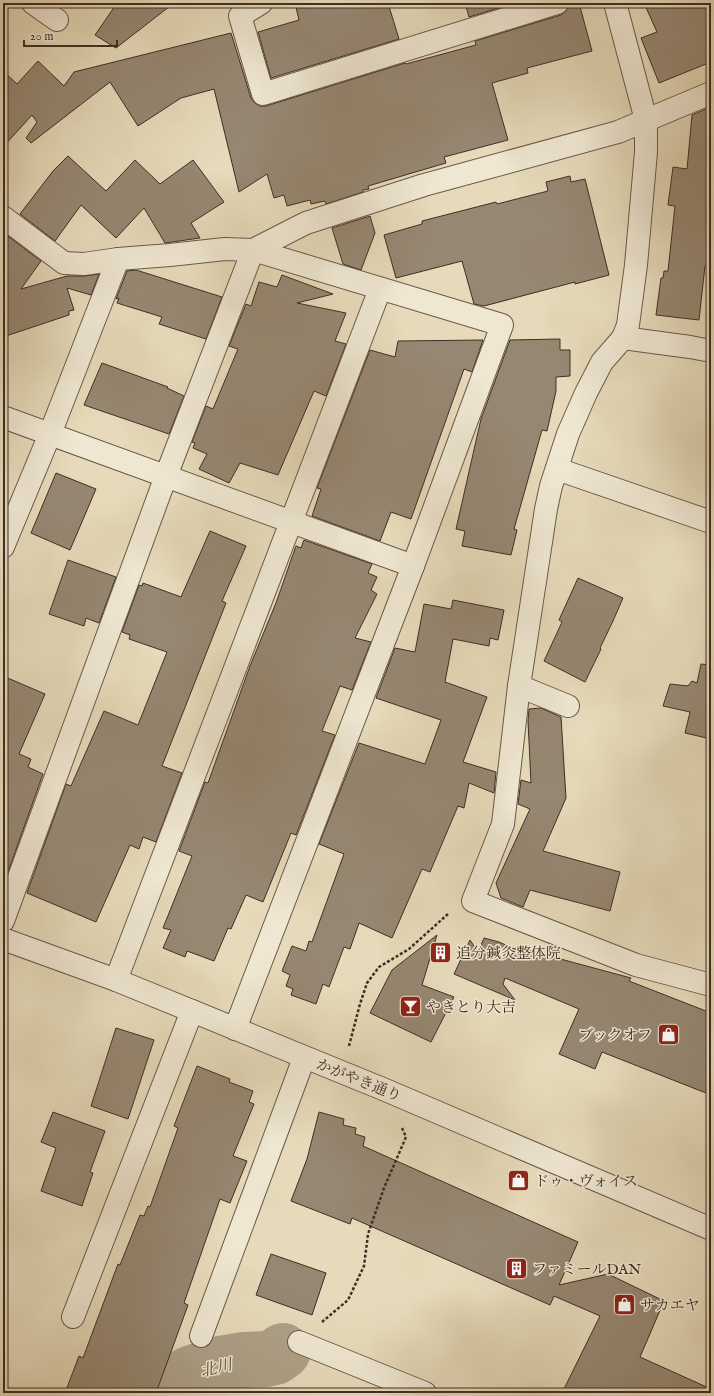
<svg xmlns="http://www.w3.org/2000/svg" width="714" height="1396" font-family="'IM FELL English','Noto Serif JP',serif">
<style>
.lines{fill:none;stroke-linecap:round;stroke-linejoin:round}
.river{stroke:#ada087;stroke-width:56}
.building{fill:#968772;stroke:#3f2e25}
.minor-casing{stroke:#69594a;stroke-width:24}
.path{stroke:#3f2e25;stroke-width:2.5;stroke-dasharray:3 2;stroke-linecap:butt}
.minor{stroke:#efe7d2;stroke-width:22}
.labels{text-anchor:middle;stroke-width:3;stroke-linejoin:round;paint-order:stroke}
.poi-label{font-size:15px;fill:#3f2e25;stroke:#efe7d2;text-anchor:start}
.street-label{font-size:15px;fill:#3f2e25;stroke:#efe7d2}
.water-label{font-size:16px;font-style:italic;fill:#5a4a3e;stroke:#efe7d2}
</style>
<rect width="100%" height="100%" fill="#e6daba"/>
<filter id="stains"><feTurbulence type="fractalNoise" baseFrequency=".005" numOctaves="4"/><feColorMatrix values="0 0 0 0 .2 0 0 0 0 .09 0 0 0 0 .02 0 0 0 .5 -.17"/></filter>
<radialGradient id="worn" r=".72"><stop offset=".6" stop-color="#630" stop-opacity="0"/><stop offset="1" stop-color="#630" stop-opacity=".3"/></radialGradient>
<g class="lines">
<!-- river -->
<path class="river" d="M 153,1393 L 192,1373 L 219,1364 L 243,1360 L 266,1359 L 275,1357 L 283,1351"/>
</g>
<!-- building -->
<g class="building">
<path d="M 117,3 L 174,3 L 116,48 L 95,35 Z"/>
<path d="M 295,3 L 388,3 L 399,39 L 271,78 L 258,32 L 299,20 Z"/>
<path d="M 465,3 L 515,3 L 469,17 Z"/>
<path d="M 569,3 L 579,3 L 592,51 L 527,68 L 528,73 L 492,83 L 508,140 L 444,157 L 446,163 L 368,186 L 369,189 L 363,190 L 363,192 L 326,204 L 325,201 L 311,204 L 310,200 L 287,206 L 284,195 L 274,198 L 267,174 L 239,192 L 214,89 L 181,98 L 138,126 L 110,82 L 31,143 L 26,138 L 37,122 L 32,115 L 3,147 L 3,71 L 17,84 L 38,61 L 64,86 L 74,72 L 231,33 L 251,98 L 255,103 L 260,106 L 266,106 L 405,63 L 406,64 L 476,45 L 475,41 L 561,15 L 566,11 Z"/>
<path d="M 644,3 L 711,3 L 711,62 L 659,83 L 641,38 L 657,32 Z"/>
<path d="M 711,107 L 711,266 L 705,266 L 699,320 L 656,315 L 661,278 L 663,278 L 664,271 L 668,271 L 675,206 L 668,205 L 673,167 L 687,169 L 692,115 Z"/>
<path d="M 68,156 L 106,191 L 135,160 L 160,184 L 193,160 L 224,202 L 191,223 L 200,238 L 165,243 L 144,208 L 116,238 L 81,205 L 55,241 L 20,214 L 53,171 Z"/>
<path d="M 570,176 L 571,182 L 585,179 L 609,275 L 575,284 L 575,282 L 484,306 L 474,304 L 462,261 L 396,278 L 384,235 L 422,224 L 422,221 L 496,202 L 497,204 L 548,191 L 546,182 Z"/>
<path d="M 370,216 L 375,233 L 361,270 L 343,264 L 332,228 Z"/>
<path d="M 5,234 L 41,261 L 21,289 L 67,276 L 84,276 L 99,274 L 91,295 L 67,288 L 74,310 L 69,311 L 69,315 L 3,337 L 3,236 Z"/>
<path d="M 136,270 L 222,297 L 206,339 L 159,324 L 162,317 L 117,303 L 119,298 L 116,299 L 127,271 Z"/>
<path d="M 282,275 L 333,294 L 297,303 L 346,313 L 335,341 L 346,344 L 326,396 L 314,391 L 278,475 L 240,463 L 229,483 L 199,469 L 207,454 L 193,448 L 195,443 L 192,442 L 206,406 L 213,409 L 238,349 L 229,346 L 246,304 L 251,306 L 259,282 L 277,287 Z"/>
<path d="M 560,339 L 560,350 L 570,350 L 570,376 L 556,377 L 556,391 L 547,431 L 542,430 L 514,529 L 517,530 L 511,555 L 462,546 L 465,531 L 456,529 L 481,419 L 510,340 Z"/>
<path d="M 483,340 L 472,372 L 464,369 L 411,519 L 391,512 L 380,541 L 312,516 L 321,489 L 317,488 L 370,350 L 395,357 L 398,341 Z"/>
<path d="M 102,363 L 168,387 L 167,388 L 184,396 L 169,434 L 84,405 Z"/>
<path d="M 56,473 L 96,489 L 70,550 L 31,533 Z"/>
<path d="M 210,531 L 246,546 L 222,601 L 226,603 L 162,766 L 182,773 L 156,842 L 143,837 L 139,849 L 130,845 L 96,922 L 27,893 L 66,784 L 71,786 L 104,711 L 138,725 L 167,652 L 129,639 L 130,635 L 122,632 L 139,585 L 142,586 L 143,583 L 181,597 Z"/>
<path d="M 304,540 L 372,564 L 368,573 L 377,577 L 371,590 L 377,594 L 355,638 L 371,642 L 352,690 L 340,686 L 322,731 L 335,735 L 296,835 L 291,833 L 263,902 L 246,895 L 231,929 L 228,928 L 214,961 L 187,951 L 185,957 L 163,948 L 171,930 L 163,928 L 192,856 L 179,851 L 205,782 L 208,783 L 250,666 L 276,603 L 296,546 L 301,548 Z"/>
<path d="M 68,560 L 116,577 L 99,623 L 86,618 L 84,626 L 49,614 Z"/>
<path d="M 578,578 L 623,598 L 613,621 L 600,648 L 601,649 L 585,682 L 544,661 L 562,622 L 559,620 Z"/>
<path d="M 453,600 L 504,610 L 498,640 L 490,638 L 489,646 L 453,639 L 445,682 L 487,697 L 463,762 L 496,772 L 494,793 L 469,783 L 464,808 L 458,806 L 430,872 L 422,869 L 392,938 L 359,923 L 350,949 L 344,947 L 329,987 L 323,984 L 316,1004 L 291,995 L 293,989 L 286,986 L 290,975 L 282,971 L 292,946 L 306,951 L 309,941 L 312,942 L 344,854 L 319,844 L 359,743 L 425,764 L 441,720 L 376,698 L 395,648 L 415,652 L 424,604 L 451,609 Z"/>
<path d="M 701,664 L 711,665 L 711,739 L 685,733 L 690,712 L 663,706 L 670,684 L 688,686 L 692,681 L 697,683 Z"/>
<path d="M 3,676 L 45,694 L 19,754 L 31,759 L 28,767 L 43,774 L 4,883 Z"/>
<path d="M 541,708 L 561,717 L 566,798 L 543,851 L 620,872 L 610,911 L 530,890 L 523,907 L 501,898 L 496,883 L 530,809 L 518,804 L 521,780 L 531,783 L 528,721 L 529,709 Z"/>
<path d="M 437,935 L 422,985 L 454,997 L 431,1042 L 370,1013 L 392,970 Z"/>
<path d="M 484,938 L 499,942 L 517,950 L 516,947 L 631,978 L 629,981 L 711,1013 L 711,1095 L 602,1052 L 595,1069 L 559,1054 L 579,1009 L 505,978 L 503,984 L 515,1000 L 454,974 L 470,940 L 478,952 Z"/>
<path d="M 116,1028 L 154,1040 L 128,1119 L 91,1106 Z"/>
<path d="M 197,1066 L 230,1079 L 229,1082 L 253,1091 L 249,1102 L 254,1104 L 233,1156 L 247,1161 L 230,1203 L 220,1199 L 184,1303 L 188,1305 L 156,1393 L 65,1393 L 79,1356 L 83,1358 L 118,1264 L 120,1265 L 140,1215 L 144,1216 L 148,1206 L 150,1207 L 178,1128 L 174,1126 Z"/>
<path d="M 53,1112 L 105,1131 L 90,1172 L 93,1173 L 82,1206 L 41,1191 L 56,1148 L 41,1142 Z"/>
<path d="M 319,1112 L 344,1119 L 343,1125 L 356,1128 L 355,1134 L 365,1137 L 363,1146 L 578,1242 L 559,1285 L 608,1274 L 664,1301 L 640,1357 L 711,1389 L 711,1393 L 562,1393 L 600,1316 L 554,1296 L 550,1305 L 352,1218 L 350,1224 L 291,1201 L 307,1159 Z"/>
<path d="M 271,1254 L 326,1273 L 312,1315 L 256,1295 Z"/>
</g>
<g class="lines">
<defs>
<g id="minor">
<path d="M 33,3 L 57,20"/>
<path d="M 261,3 L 240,16 L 263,94 L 557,3"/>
<path d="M 615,3 L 646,120 L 646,152 L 636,265 L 628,325 L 623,338 L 602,362 L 586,393 L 568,434 L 551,486 L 546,509 L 519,686 L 503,824 L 473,901 L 636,965 L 711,985"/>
<path d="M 3,217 L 64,263 L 84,264 L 118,259 L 170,255 L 225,249 L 253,250 L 502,325 L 413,566 L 235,1029"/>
<path d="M 623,338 L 690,347 L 711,351"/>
<path d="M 3,417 L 413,566"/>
<path d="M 557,469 L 711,522"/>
<path d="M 3,547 L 50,434 L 118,259"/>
<path d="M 519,686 L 568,706"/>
<path d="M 3,921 L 166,476 L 253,250 L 306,223 L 424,185 L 618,132 L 711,93"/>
<path d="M 3,939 L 116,980 L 383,1089 L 711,1229"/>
<path d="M 116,980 L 380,289"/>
<path d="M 73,1317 L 192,1011"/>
<path d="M 201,1336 L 304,1058"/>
<path d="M 299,1342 L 425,1393"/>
</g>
</defs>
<!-- minor casing -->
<use href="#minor" class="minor-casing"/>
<!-- path -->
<g class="path">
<path d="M 349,1046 L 360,1004 L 367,983 L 379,967 L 409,949 L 448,914"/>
<path d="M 322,1322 L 348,1300 L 364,1266 L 368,1234 L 384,1188 L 406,1137 L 402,1128"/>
</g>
<!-- minor -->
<use href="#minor" class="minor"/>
</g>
<!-- icons -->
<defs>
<symbol id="building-square" viewBox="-11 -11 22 22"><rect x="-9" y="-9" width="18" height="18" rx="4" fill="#8f2418" stroke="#efe7d2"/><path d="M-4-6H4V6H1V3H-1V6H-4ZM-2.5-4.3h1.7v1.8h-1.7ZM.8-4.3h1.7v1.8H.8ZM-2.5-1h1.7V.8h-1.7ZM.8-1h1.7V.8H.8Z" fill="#fff"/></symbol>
<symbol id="bar-square" viewBox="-11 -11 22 22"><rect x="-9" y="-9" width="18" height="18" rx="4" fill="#8f2418" stroke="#efe7d2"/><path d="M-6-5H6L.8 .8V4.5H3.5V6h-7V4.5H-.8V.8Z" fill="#fff"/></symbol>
<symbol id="shop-square" viewBox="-11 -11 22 22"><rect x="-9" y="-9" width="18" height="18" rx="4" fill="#8f2418" stroke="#efe7d2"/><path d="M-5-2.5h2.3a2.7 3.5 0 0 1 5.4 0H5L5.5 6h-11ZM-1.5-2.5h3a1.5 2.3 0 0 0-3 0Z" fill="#fff"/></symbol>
</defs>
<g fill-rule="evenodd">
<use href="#building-square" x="428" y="940" width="25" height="25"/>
<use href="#bar-square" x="398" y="994" width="25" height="25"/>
<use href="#shop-square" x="656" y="1022" width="25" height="25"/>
<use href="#shop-square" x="506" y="1168" width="25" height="25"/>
<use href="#building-square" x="504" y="1256" width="25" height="25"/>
<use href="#shop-square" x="612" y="1292" width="25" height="25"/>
</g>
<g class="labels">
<!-- poi labels -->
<g class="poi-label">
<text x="456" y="958">追分鍼灸整体院</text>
<text x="426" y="1012">やきとり大吉</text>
<text x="652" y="1040" text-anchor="end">ブックオフ</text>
<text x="534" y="1186">ドゥ・ヴォイス</text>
<text x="532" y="1274">ファミールDAN</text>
<text x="640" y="1310">サカエヤ</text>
</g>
<!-- street labels -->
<g class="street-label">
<text transform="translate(359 1080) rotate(22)" y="5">かがやき通り</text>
</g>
<!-- water labels -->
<g class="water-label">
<text transform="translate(216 1367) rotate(-13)" y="6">北川</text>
</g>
</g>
<!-- margin -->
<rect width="714" height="1396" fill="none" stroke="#e6daba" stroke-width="16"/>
<rect x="4" y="4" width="706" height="1388" fill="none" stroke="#3f2e25" stroke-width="2"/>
<rect x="8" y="8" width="698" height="1380" fill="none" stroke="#3f2e25"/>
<!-- scale -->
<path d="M24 40v6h93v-6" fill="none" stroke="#3f2e25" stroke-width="2"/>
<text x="30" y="40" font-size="12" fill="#3f2e25" stroke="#efe7d2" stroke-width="3" paint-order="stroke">20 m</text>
<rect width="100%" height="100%" filter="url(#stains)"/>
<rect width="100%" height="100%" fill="url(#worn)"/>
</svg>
